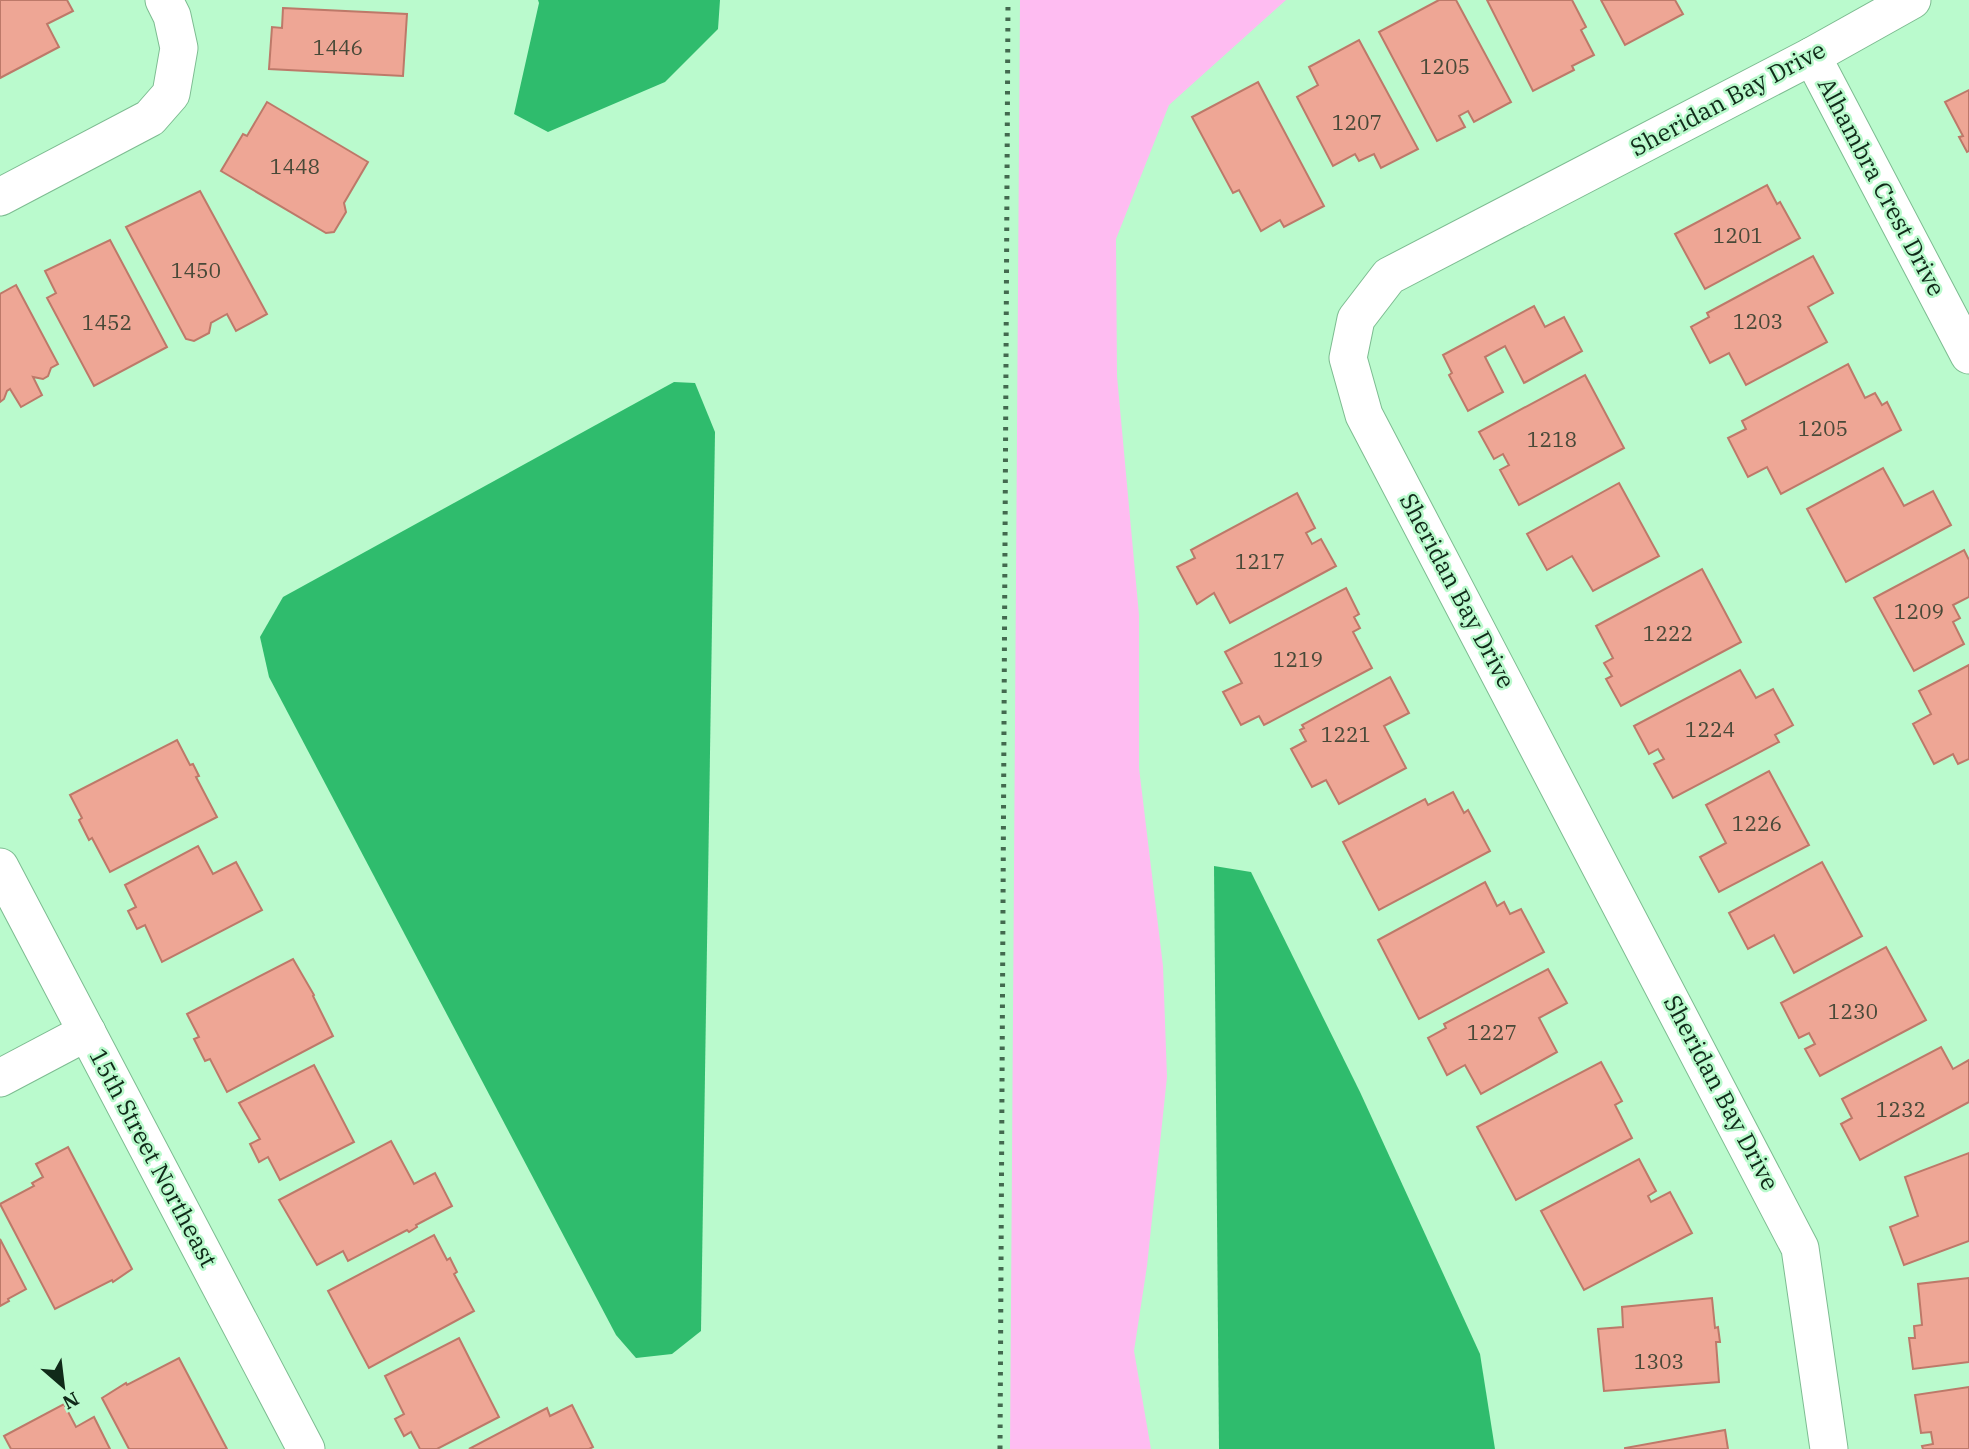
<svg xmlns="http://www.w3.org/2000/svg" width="1969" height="1449" font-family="'IBM Plex Serif',serif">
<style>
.green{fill:#febcf1}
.water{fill:#2fbc6d}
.building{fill:#eea695;stroke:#bd7969;stroke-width:2}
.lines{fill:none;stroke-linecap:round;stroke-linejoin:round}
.street-casing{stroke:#7dbc91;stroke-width:39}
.street{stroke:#fff;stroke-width:37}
.rail{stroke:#43694f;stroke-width:5;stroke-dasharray:3.5 7;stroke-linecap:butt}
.labels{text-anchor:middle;stroke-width:5;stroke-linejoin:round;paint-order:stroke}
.number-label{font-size:21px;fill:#484938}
.street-label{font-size:24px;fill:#102a19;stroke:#bafacd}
</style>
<rect width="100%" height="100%" fill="#bafacd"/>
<!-- green -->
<path class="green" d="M 1020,0 L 1286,0 L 1169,105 L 1116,239 L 1117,376 L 1139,615 L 1139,768 L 1163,966 L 1167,1077 L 1147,1266 L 1134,1351 L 1151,1449 L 1010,1449 Z"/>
<!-- water -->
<g class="water">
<path d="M 538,0 L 720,0 L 718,29 L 665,82 L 548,132 L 514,114 L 539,3 Z"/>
<path d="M 674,382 L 695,383 L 715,432 L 701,1331 L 672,1354 L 636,1358 L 616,1335 L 269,677 L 260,637 L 283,597 Z"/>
<path d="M 1214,866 L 1251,872 L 1360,1092 L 1480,1354 L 1495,1449 L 1219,1449 Z"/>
</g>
<!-- building -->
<g class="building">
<path d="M 0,0 L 67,0 L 73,11 L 47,24 L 59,47 L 0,78 Z"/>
<path d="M 1439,0 L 1456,0 L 1511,102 L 1474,122 L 1468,111 L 1459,116 L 1465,127 L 1437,141 L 1379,32 Z"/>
<path d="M 1487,0 L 1572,0 L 1586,27 L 1581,30 L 1594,55 L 1572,66 L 1574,70 L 1533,91 Z"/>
<path d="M 1601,0 L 1675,0 L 1683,14 L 1625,45 Z"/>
<path d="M 283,8 L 407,14 L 403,76 L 269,69 L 272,27 L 282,28 Z"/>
<path d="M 1359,40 L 1418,149 L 1381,168 L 1374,154 L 1359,161 L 1355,154 L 1333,166 L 1297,97 L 1318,85 L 1309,67 Z"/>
<path d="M 1258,82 L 1324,206 L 1284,227 L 1280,220 L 1261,231 L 1239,190 L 1233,193 L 1192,117 Z"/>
<path d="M 1969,90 L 1969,151 L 1967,152 L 1959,137 L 1963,136 L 1945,102 Z"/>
<path d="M 267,102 L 368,162 L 344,203 L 346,212 L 334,232 L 326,233 L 221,171 L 243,134 L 247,136 Z"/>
<path d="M 1767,185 L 1777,204 L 1780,202 L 1800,238 L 1705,289 L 1675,234 Z"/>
<path d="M 200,191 L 267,314 L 236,331 L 227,314 L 211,323 L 209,333 L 194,341 L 186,339 L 126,227 Z"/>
<path d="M 110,240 L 167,347 L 94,386 L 47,298 L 56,293 L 45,271 Z"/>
<path d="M 1813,256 L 1833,293 L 1808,307 L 1827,342 L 1746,385 L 1729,353 L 1710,363 L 1691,327 L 1709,317 L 1707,313 Z"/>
<path d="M 16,285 L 58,364 L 51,368 L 48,376 L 43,379 L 33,377 L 42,395 L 21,407 L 10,389 L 7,391 L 4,399 L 0,402 L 0,294 Z"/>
<path d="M 1534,306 L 1545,327 L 1564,317 L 1582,351 L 1524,383 L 1505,346 L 1485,357 L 1503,392 L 1468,411 L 1449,375 L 1452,373 L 1443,355 Z"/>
<path d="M 1848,364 L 1865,398 L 1875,393 L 1882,405 L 1887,402 L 1901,430 L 1781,494 L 1767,467 L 1748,477 L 1728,438 L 1746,429 L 1742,421 Z"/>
<path d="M 1585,375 L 1624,448 L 1519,505 L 1500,470 L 1509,465 L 1503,454 L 1494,459 L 1479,432 Z"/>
<path d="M 1883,468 L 1904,506 L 1933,491 L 1951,525 L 1846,582 L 1807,509 Z"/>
<path d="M 1619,483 L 1659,556 L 1593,591 L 1572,556 L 1547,570 L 1527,534 Z"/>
<path d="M 1297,493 L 1315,528 L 1306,533 L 1312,544 L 1321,539 L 1336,566 L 1230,623 L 1214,593 L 1197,604 L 1177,567 L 1195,558 L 1191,550 Z"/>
<path d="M 1964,550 L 1969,560 L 1969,597 L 1953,605 L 1960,618 L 1953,622 L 1964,644 L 1914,671 L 1874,598 Z"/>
<path d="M 1702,569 L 1741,642 L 1621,706 L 1606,679 L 1612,676 L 1604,663 L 1613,658 L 1596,626 Z"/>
<path d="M 1346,588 L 1359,614 L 1354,617 L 1360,628 L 1353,632 L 1372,668 L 1264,725 L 1259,716 L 1241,725 L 1223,692 L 1242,683 L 1225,652 Z"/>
<path d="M 1969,665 L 1969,759 L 1958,764 L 1953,754 L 1934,764 L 1913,724 L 1931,714 L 1919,691 Z"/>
<path d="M 1740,670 L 1756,698 L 1773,689 L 1793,725 L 1775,735 L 1779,742 L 1673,798 L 1654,764 L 1664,759 L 1658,749 L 1649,754 L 1634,726 Z"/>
<path d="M 1390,677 L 1409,713 L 1384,726 L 1406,768 L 1339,804 L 1326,780 L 1312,787 L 1291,749 L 1306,741 L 1300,730 L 1304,728 L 1302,725 Z"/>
<path d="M 177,740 L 190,765 L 193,764 L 199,776 L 196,777 L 217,817 L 110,872 L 92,838 L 89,840 L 79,820 L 82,818 L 70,795 Z"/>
<path d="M 1769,771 L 1809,845 L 1719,892 L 1700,857 L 1726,843 L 1706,805 Z"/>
<path d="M 1453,792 L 1464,813 L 1468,810 L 1490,851 L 1379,910 L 1343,842 L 1425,799 L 1428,805 Z"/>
<path d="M 198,846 L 213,874 L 236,862 L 262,910 L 162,962 L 145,925 L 137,929 L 128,911 L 136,907 L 125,885 Z"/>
<path d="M 1822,862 L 1862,936 L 1794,973 L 1774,935 L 1748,949 L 1729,913 Z"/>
<path d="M 1485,882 L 1497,906 L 1504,902 L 1510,914 L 1521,909 L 1544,952 L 1419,1019 L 1378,940 Z"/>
<path d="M 1886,947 L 1926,1020 L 1820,1076 L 1805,1049 L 1815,1044 L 1809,1033 L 1799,1038 L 1781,1003 Z"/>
<path d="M 293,959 L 314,995 L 313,996 L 333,1036 L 227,1092 L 210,1059 L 205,1061 L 194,1039 L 199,1037 L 187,1014 Z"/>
<path d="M 1548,969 L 1567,1003 L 1539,1018 L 1557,1052 L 1481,1094 L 1465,1065 L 1447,1075 L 1428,1038 L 1446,1028 L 1444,1024 Z"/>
<path d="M 1941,1047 L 1953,1069 L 1969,1060 L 1969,1102 L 1860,1160 L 1841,1124 L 1852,1118 L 1842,1099 Z"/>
<path d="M 1601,1062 L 1622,1101 L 1615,1105 L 1632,1138 L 1516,1200 L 1477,1127 Z"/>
<path d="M 314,1065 L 354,1142 L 280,1180 L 268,1157 L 259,1162 L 250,1144 L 260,1139 L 239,1103 Z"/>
<path d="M 391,1141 L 414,1184 L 435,1173 L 452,1206 L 416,1225 L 417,1227 L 409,1232 L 407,1230 L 348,1261 L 343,1251 L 317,1265 L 279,1200 Z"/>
<path d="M 68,1147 L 132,1269 L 113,1282 L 112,1280 L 55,1309 L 0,1204 L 34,1186 L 32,1183 L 43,1177 L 36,1164 Z"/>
<path d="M 1969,1153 L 1969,1241 L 1904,1265 L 1890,1227 L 1918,1216 L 1905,1177 Z"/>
<path d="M 1639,1159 L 1656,1191 L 1648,1196 L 1651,1202 L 1670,1192 L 1692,1233 L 1584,1290 L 1541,1211 Z"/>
<path d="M 434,1235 L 447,1260 L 450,1258 L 457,1272 L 454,1274 L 474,1311 L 369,1368 L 328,1291 Z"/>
<path d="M 0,1239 L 26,1289 L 8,1299 L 9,1301 L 0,1306 Z"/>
<path d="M 1969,1278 L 1969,1362 L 1913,1369 L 1909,1338 L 1915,1338 L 1914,1326 L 1922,1325 L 1918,1284 Z"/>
<path d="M 1712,1298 L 1715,1328 L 1718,1327 L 1720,1342 L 1716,1342 L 1719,1382 L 1604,1391 L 1598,1329 L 1623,1327 L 1622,1307 Z"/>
<path d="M 459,1338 L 499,1417 L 437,1449 L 420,1449 L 411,1432 L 404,1436 L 395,1419 L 404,1414 L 385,1376 Z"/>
<path d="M 179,1358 L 227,1449 L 129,1449 L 102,1398 L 126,1383 L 127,1385 Z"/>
<path d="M 1969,1387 L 1969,1449 L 1923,1449 L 1922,1446 L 1933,1444 L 1931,1432 L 1921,1433 L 1915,1395 Z"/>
<path d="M 64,1404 L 76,1427 L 94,1417 L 110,1449 L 11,1449 L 4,1436 Z"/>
<path d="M 572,1405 L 593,1447 L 589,1449 L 469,1449 L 547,1408 L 550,1416 Z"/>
<path d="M 1725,1430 L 1728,1449 L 1625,1449 L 1625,1448 Z"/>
</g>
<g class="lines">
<defs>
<g id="street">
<path d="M 1812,56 L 1969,355"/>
<path d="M 0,197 L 150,118 L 171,94 L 179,48 L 172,16 L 164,0"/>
<path d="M 0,867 L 306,1449"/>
<path d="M 0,1078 L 87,1032"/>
<path d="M 1829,1449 L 1800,1248 L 1364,415 L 1348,358 L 1356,319 L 1389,276 L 1812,56 L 1912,0"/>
</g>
</defs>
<!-- street casing -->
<use href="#street" class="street-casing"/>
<!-- street -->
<use href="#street" class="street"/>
<!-- rail -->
<path class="rail" d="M 1000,1449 L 1008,0"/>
</g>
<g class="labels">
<!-- number labels -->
<g class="number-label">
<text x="338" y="55">1446</text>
<text x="1445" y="74">1205</text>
<text x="1357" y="130">1207</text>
<text x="295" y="174">1448</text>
<text x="1738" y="243">1201</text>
<text x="196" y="278">1450</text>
<text x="1758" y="329">1203</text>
<text x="107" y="330">1452</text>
<text x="1823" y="436">1205</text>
<text x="1552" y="447">1218</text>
<text x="1260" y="569">1217</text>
<text x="1919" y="619">1209</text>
<text x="1668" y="641">1222</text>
<text x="1298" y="667">1219</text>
<text x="1710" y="737">1224</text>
<text x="1346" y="742">1221</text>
<text x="1757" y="831">1226</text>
<text x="1853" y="1019">1230</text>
<text x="1492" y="1040">1227</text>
<text x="1901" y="1117">1232</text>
<text x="1659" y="1369">1303</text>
</g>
<!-- street labels -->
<g class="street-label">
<text transform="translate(1728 99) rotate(-28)" y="8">Sheridan Bay Drive</text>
<text transform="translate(1881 187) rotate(62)" y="8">Alhambra Crest Drive</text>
<text transform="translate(1457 591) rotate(62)" y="8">Sheridan Bay Drive</text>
<text transform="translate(1721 1093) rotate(62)" y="8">Sheridan Bay Drive</text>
<text transform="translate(153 1158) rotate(62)" y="8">15th Street Northeast</text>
</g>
</g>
<!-- north arrow -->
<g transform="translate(63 1386) rotate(152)" stroke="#bafacd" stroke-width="5" paint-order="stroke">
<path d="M0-5L12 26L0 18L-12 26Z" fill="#102a19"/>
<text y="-10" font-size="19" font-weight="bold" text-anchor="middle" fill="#102a19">N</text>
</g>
</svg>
